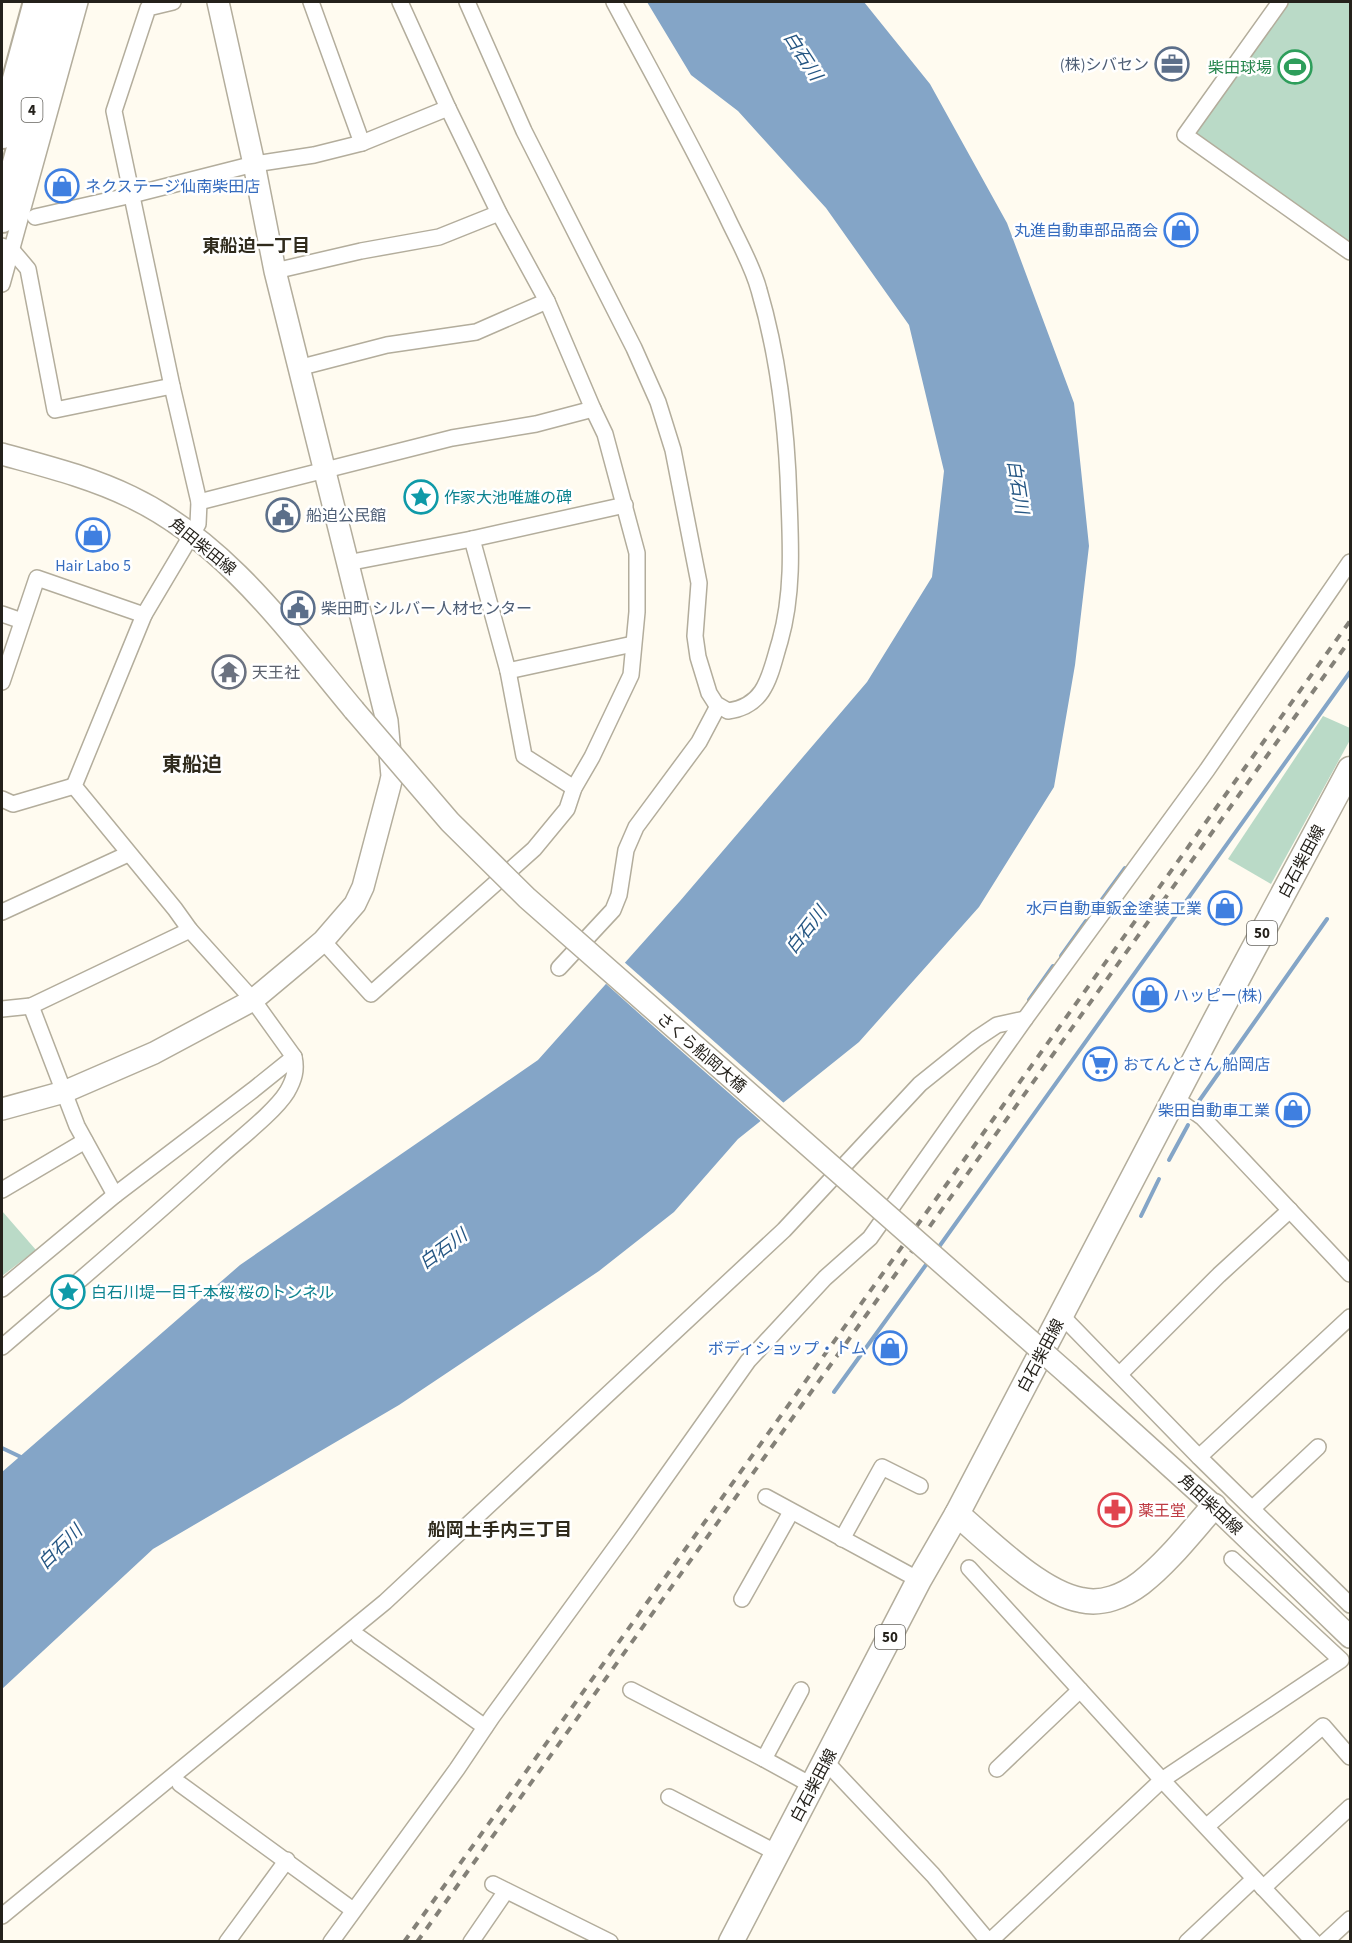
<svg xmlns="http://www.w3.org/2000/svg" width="1352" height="1943" font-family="'Source Sans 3','Noto Sans JP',sans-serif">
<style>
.green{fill:#badac7}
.water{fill:#84a5c7}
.pier{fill:#fffbf0}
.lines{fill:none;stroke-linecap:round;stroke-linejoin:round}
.stream{stroke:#84a5c7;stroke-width:4}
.street-casing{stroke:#b3ad9c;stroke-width:18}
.secondary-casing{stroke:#b3ad9c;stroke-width:24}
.primary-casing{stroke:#b3ad9c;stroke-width:27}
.highway-casing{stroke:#b3ad9c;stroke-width:32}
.street{stroke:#fff;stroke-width:15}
.secondary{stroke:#fff;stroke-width:21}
.primary{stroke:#fff;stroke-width:24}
.highway{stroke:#fff;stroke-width:28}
.rail{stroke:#848178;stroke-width:4;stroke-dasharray:8 8;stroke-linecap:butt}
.secondary-bridge-casing{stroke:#b3ad9c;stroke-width:24;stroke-linecap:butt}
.secondary-bridge{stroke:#fff;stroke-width:21}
.labels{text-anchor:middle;stroke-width:5;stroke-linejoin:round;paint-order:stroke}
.shield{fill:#fff;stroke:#66645f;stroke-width:1.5}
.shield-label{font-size:15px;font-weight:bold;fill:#24211b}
.service-label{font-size:16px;fill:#4e5e75;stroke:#fff;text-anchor:start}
.leisure-label{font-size:16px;fill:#27864d;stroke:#fff;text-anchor:end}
.shop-label{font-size:16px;fill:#366cbe;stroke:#fff;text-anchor:end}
.culture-label{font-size:16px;fill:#0d838f;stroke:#fff;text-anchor:start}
.street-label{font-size:16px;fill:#24211b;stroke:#fff}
.worship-label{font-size:16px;fill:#5b616d;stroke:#fff;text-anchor:start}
.health-label{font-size:16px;fill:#be3a42;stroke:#fff;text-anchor:start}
.water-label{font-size:18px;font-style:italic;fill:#255683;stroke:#fff}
.neighbourhood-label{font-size:18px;font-weight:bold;fill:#302b1d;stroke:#fff}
.quarter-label{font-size:20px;font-weight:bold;fill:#302b1d;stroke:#fff}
</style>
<rect width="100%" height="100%" fill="#fffbf0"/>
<!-- green -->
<g class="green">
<path d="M 1287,2 L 1350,2 L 1350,244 L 1192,133 Z"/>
<path d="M 1323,716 L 1350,728 L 1350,740 L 1271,884 L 1228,859 Z"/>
<path d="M 2,1211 L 36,1250 L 2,1276 Z"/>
</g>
<!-- water -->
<path class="water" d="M 647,2 L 864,2 L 930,84 L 1007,223 L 1074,403 L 1089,546 L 1075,665 L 1054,787 L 979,907 L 859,1042 L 738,1139 L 674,1212 L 599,1271 L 399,1405 L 153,1549 L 2,1689 L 2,1472 L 240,1265 L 538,1060 L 680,901 L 867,682 L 932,577 L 944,471 L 909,325 L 826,208 L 738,111 L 691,75 Z"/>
<!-- pier -->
<path class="pier" d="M 623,961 L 786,1105 L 763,1123 L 663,1035 L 604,982 Z"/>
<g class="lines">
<!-- stream -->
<g class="stream">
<path d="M 1095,909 L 1125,868"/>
<path d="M 1061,956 L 1086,921"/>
<path d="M 1029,1000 L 1053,966"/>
<path d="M 1199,1101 L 1327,919"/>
<path d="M 1169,1160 L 1188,1125"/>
<path d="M 1141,1216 L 1159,1179"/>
<path d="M 936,1251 L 1350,672"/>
<path d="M 834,1392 L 928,1262"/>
<path d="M 2,1448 L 23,1458"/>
</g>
<defs>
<g id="street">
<path d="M 311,2 L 362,143"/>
<path d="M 467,2 L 524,131 L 634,348 L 658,402 L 673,450 L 699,583 L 695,636 L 698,657 L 709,693 L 716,704 L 728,711 C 767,706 770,673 780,641 C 793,595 791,548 789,501 C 787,430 779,358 759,290 C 752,264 737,239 726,215 C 691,143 652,73 614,2"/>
<path d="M 1280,2 L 1185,135 L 1350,252"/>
<path d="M 35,217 L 132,195 L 254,164 L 314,155 L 362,143 L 448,108"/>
<path d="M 2,246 L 11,249 L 28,269 L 55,410 L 172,386"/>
<path d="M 275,271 L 361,251 L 439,237 L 499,213"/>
<path d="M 2,284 L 80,2"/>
<path d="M 298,368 L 387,345 L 476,332 L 547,301"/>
<path d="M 199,502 L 452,438 L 536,424 L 593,409"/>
<path d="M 472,539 L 508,671 L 524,756 L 574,788"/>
<path d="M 347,563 L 472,539 L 625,505"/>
<path d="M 2,614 L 22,621"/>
<path d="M 144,615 L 198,524 L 199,502 L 172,386 L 114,111 L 148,8 L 173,2"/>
<path d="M 508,671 L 633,644"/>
<path d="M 2,682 L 37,578 L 144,615 L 74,786 L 175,909 L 190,930 L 253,1000 L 294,1057 C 297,1070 294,1080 287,1092 C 274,1113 234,1143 215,1161 C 145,1225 73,1286 2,1347"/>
<path d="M 2,799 L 13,804 L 74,786"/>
<path d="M 2,912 L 128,854"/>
<path d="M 323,941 L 371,994 L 534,849 L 567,809 L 574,788 L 592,757 L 631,675 L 637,612 L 637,553 L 605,434 L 593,409 L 547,301 L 499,213 L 448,108 L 400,2"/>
<path d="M 559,968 L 613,910 L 619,895 L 626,850 L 636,827 L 699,742 L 718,706"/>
<path d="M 31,1006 L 77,1126 L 115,1195"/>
<path d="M 2,1009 L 31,1006 L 190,930"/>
<path d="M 1175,1098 L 1203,1118 L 1350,1274"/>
<path d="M 2,1190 L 85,1141"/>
<path d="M 2,1289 L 115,1195 L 253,1090 L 294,1057"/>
<path d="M 1060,1314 L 1199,1457 L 1350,1605"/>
<path d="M 1120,1374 L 1219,1275 L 1290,1210"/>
<path d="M 1199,1457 L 1350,1317"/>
<path d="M 766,1497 L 919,1580"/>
<path d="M 1253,1508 L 1318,1447"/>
<path d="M 842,1539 L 882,1467 L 920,1486"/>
<path d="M 969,1568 L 1162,1780 L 1314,1942"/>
<path d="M 742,1599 L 791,1512"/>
<path d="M 359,1637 L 485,1727"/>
<path d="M 631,1690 L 764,1759 L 813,1786"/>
<path d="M 764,1759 L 801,1690"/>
<path d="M 826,1762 L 933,1875 L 989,1942 L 1162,1780 L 1341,1660 L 1232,1559"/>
<path d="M 997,1769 L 1080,1690"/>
<path d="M 180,1784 L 353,1910"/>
<path d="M 669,1797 L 777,1853"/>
<path d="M 1207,1826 L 1323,1726 L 1350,1757"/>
<path d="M 493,1884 L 610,1942"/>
<path d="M 1263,1888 L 1350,1807"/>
<path d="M 2,1916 L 385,1602 L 784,1230 L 920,1084 L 976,1039 L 997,1025 L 1025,1019"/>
<path d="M 227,1942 L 287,1860"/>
<path d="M 331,1942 L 457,1769 L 492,1717 L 626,1533 L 748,1361 L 825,1278 L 870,1238 L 1025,1019 L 1207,770 L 1350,562"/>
<path d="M 471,1942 L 506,1891"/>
<path d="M 1187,1942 L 1254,1879"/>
<path d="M 1325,1942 L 1350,1919"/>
</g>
<g id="secondary">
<path d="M 2,454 C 45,466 90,477 131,497 C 227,543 288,631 354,710"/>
<path d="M 2,1109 L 64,1092 L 154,1053 L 253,1000 L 302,959 L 323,941 L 355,904 L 363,887 L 390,785 L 392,776 L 387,721 L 275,271 L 254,164 L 218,2"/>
<path d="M 1069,1375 L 1214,1506 L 1350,1637"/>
</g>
<g id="primary">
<path d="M 957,1514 C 989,1541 1039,1592 1081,1600 C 1102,1605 1124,1596 1141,1583 C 1168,1562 1191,1532 1214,1506"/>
<path d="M 731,1942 L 919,1580 L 957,1514 L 1217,1017 L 1350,769"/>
</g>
<g id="highway">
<path d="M 2,134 L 38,2"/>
<path d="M 2,218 L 61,2"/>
</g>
</defs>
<!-- street casing -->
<use href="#street" class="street-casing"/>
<!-- secondary casing -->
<use href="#secondary" class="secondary-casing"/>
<!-- primary casing -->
<use href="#primary" class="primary-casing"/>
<!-- highway casing -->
<use href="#highway" class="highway-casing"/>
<!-- street -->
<use href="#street" class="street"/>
<!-- secondary -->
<use href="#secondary" class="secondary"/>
<!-- primary -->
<use href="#primary" class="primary"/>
<!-- highway -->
<use href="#highway" class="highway"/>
<!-- rail -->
<g class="rail">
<path d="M 404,1942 L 1350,621"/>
<path d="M 417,1942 L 1350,640"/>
</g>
<defs>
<path id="secondary-bridge" d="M 354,710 L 450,822 L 527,898 L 1069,1375"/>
</defs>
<!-- secondary-bridge casing -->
<use href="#secondary-bridge" class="secondary-bridge-casing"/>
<!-- secondary-bridge -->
<use href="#secondary-bridge" class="secondary-bridge"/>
</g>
<!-- icons -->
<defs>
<symbol id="office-ring" viewBox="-11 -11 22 22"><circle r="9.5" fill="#fff" stroke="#5c6f8a" stroke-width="1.5"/><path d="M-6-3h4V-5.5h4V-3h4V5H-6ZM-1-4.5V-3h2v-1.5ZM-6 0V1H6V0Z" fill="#5c6f8a"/></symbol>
<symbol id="stadium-ring" viewBox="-11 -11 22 22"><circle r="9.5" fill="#fff" stroke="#2e9e5b" stroke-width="1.5"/><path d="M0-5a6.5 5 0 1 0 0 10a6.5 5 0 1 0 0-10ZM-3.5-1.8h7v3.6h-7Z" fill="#2e9e5b"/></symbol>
<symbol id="shop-ring" viewBox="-11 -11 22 22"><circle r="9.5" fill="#fff" stroke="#3f7fe0" stroke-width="1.5"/><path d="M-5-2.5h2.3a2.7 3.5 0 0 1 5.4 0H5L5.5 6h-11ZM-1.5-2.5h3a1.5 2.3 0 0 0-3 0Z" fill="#3f7fe0"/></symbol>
<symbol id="sight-ring" viewBox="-11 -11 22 22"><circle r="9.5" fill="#fff" stroke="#0f9aa8" stroke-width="1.5"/><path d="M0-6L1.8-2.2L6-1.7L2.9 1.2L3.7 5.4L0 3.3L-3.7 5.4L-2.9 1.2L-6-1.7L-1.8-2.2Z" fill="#0f9aa8"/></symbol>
<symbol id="civic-ring" viewBox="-11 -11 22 22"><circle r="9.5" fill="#fff" stroke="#5c6f8a" stroke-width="1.5"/><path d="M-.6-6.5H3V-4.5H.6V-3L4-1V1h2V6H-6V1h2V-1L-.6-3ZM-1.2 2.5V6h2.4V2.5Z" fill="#5c6f8a"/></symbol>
<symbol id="temple-ring" viewBox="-11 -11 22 22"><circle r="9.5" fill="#fff" stroke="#6b7280" stroke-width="1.5"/><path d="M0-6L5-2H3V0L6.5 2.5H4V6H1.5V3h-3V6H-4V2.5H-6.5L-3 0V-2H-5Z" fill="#6b7280"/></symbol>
<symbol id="supermarket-ring" viewBox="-11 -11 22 22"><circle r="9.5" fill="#fff" stroke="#3f7fe0" stroke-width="1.5"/><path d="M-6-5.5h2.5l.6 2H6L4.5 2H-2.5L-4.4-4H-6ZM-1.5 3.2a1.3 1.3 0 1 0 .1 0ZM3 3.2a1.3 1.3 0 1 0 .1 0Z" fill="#3f7fe0"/></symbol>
<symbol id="pharmacy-ring" viewBox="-11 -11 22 22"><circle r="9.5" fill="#fff" stroke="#e0444e" stroke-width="1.5"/><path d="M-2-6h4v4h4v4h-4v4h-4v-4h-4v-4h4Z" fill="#e0444e"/></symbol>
</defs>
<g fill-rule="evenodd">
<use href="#office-ring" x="1153" y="45" width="38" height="38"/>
<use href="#stadium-ring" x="1276" y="48" width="38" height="38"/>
<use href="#shop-ring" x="43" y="167" width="38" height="38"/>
<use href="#shop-ring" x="1162" y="211" width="38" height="38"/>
<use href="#sight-ring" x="402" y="478" width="38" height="38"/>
<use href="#civic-ring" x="264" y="496" width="38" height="38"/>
<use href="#shop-ring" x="74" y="516" width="38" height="38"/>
<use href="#civic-ring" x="279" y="589" width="38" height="38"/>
<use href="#temple-ring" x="210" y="653" width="38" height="38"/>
<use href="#shop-ring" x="1206" y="889" width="38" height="38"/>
<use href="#shop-ring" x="1131" y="976" width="38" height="38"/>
<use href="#supermarket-ring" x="1081" y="1045" width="38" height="38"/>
<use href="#shop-ring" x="1274" y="1091" width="38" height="38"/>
<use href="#sight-ring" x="49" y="1273" width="38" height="38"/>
<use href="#shop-ring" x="871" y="1329" width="38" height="38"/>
<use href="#pharmacy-ring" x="1096" y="1491" width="38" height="38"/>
</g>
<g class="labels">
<!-- shield labels -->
<g class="shield">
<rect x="21.5" y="98" width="21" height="24" rx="4.5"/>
<rect x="1247" y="921" width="30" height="24" rx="4.5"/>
<rect x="875" y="1625" width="30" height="24" rx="4.5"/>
</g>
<g class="shield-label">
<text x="32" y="115">4</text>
<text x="1262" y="938">50</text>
<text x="890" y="1642">50</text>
</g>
<!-- service labels -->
<g class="service-label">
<text x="1149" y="70" text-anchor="end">(株)シバセン</text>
<text x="306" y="521">船迫公民館</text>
<text x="321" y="614">柴田町 シルバー人材センター</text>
</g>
<!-- leisure labels -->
<g class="leisure-label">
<text x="1272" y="73">柴田球場</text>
</g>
<!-- shop labels -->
<g class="shop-label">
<text x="85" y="192" text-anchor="start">ネクステージ仙南柴田店</text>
<text x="1158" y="236">丸進自動車部品商会</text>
<text x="93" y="571" text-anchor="middle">Hair Labo 5</text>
<text x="1202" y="914">水戸自動車鈑金塗装工業</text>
<text x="1173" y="1001" text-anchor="start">ハッピー(株)</text>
<text x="1123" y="1070" text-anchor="start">おてんとさん 船岡店</text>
<text x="1270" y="1116">柴田自動車工業</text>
<text x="867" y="1354">ボディショップ・トム</text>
</g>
<!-- culture labels -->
<g class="culture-label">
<text x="444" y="503">作家大池唯雄の碑</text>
<text x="91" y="1298">白石川堤一目千本桜 桜のトンネル</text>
</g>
<!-- street labels -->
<g class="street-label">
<text transform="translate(203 546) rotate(39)" y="6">角田柴田線</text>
<text transform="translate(1301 861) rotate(-62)" y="6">白石柴田線</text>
<text transform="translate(702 1052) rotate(41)" y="6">さくら船岡大橋</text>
<text transform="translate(1040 1355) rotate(-62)" y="6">白石柴田線</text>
<text transform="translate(1211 1504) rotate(43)" y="6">角田柴田線</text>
<text transform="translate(813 1785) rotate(-62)" y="6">白石柴田線</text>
</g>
<!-- worship labels -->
<g class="worship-label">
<text x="252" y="678">天王社</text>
</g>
<!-- health labels -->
<g class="health-label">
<text x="1138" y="1516">薬王堂</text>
</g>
<!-- water labels -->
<g class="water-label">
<text transform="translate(803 56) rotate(57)" y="6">白石川</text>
<text transform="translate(1018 487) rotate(81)" y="6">白石川</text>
<text transform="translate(806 930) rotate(-52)" y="6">白石川</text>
<text transform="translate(443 1249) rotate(-36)" y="6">白石川</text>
<text transform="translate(60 1547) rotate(-45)" y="6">白石川</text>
</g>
<!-- neighbourhood labels -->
<g class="neighbourhood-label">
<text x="256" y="252">東船迫一丁目</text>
<text x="500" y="1536">船岡土手内三丁目</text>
</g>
<!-- quarter labels -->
<g class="quarter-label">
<text x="192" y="771">東船迫</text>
</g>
</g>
<!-- border -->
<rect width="1352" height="1943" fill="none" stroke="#24211b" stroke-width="6"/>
</svg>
